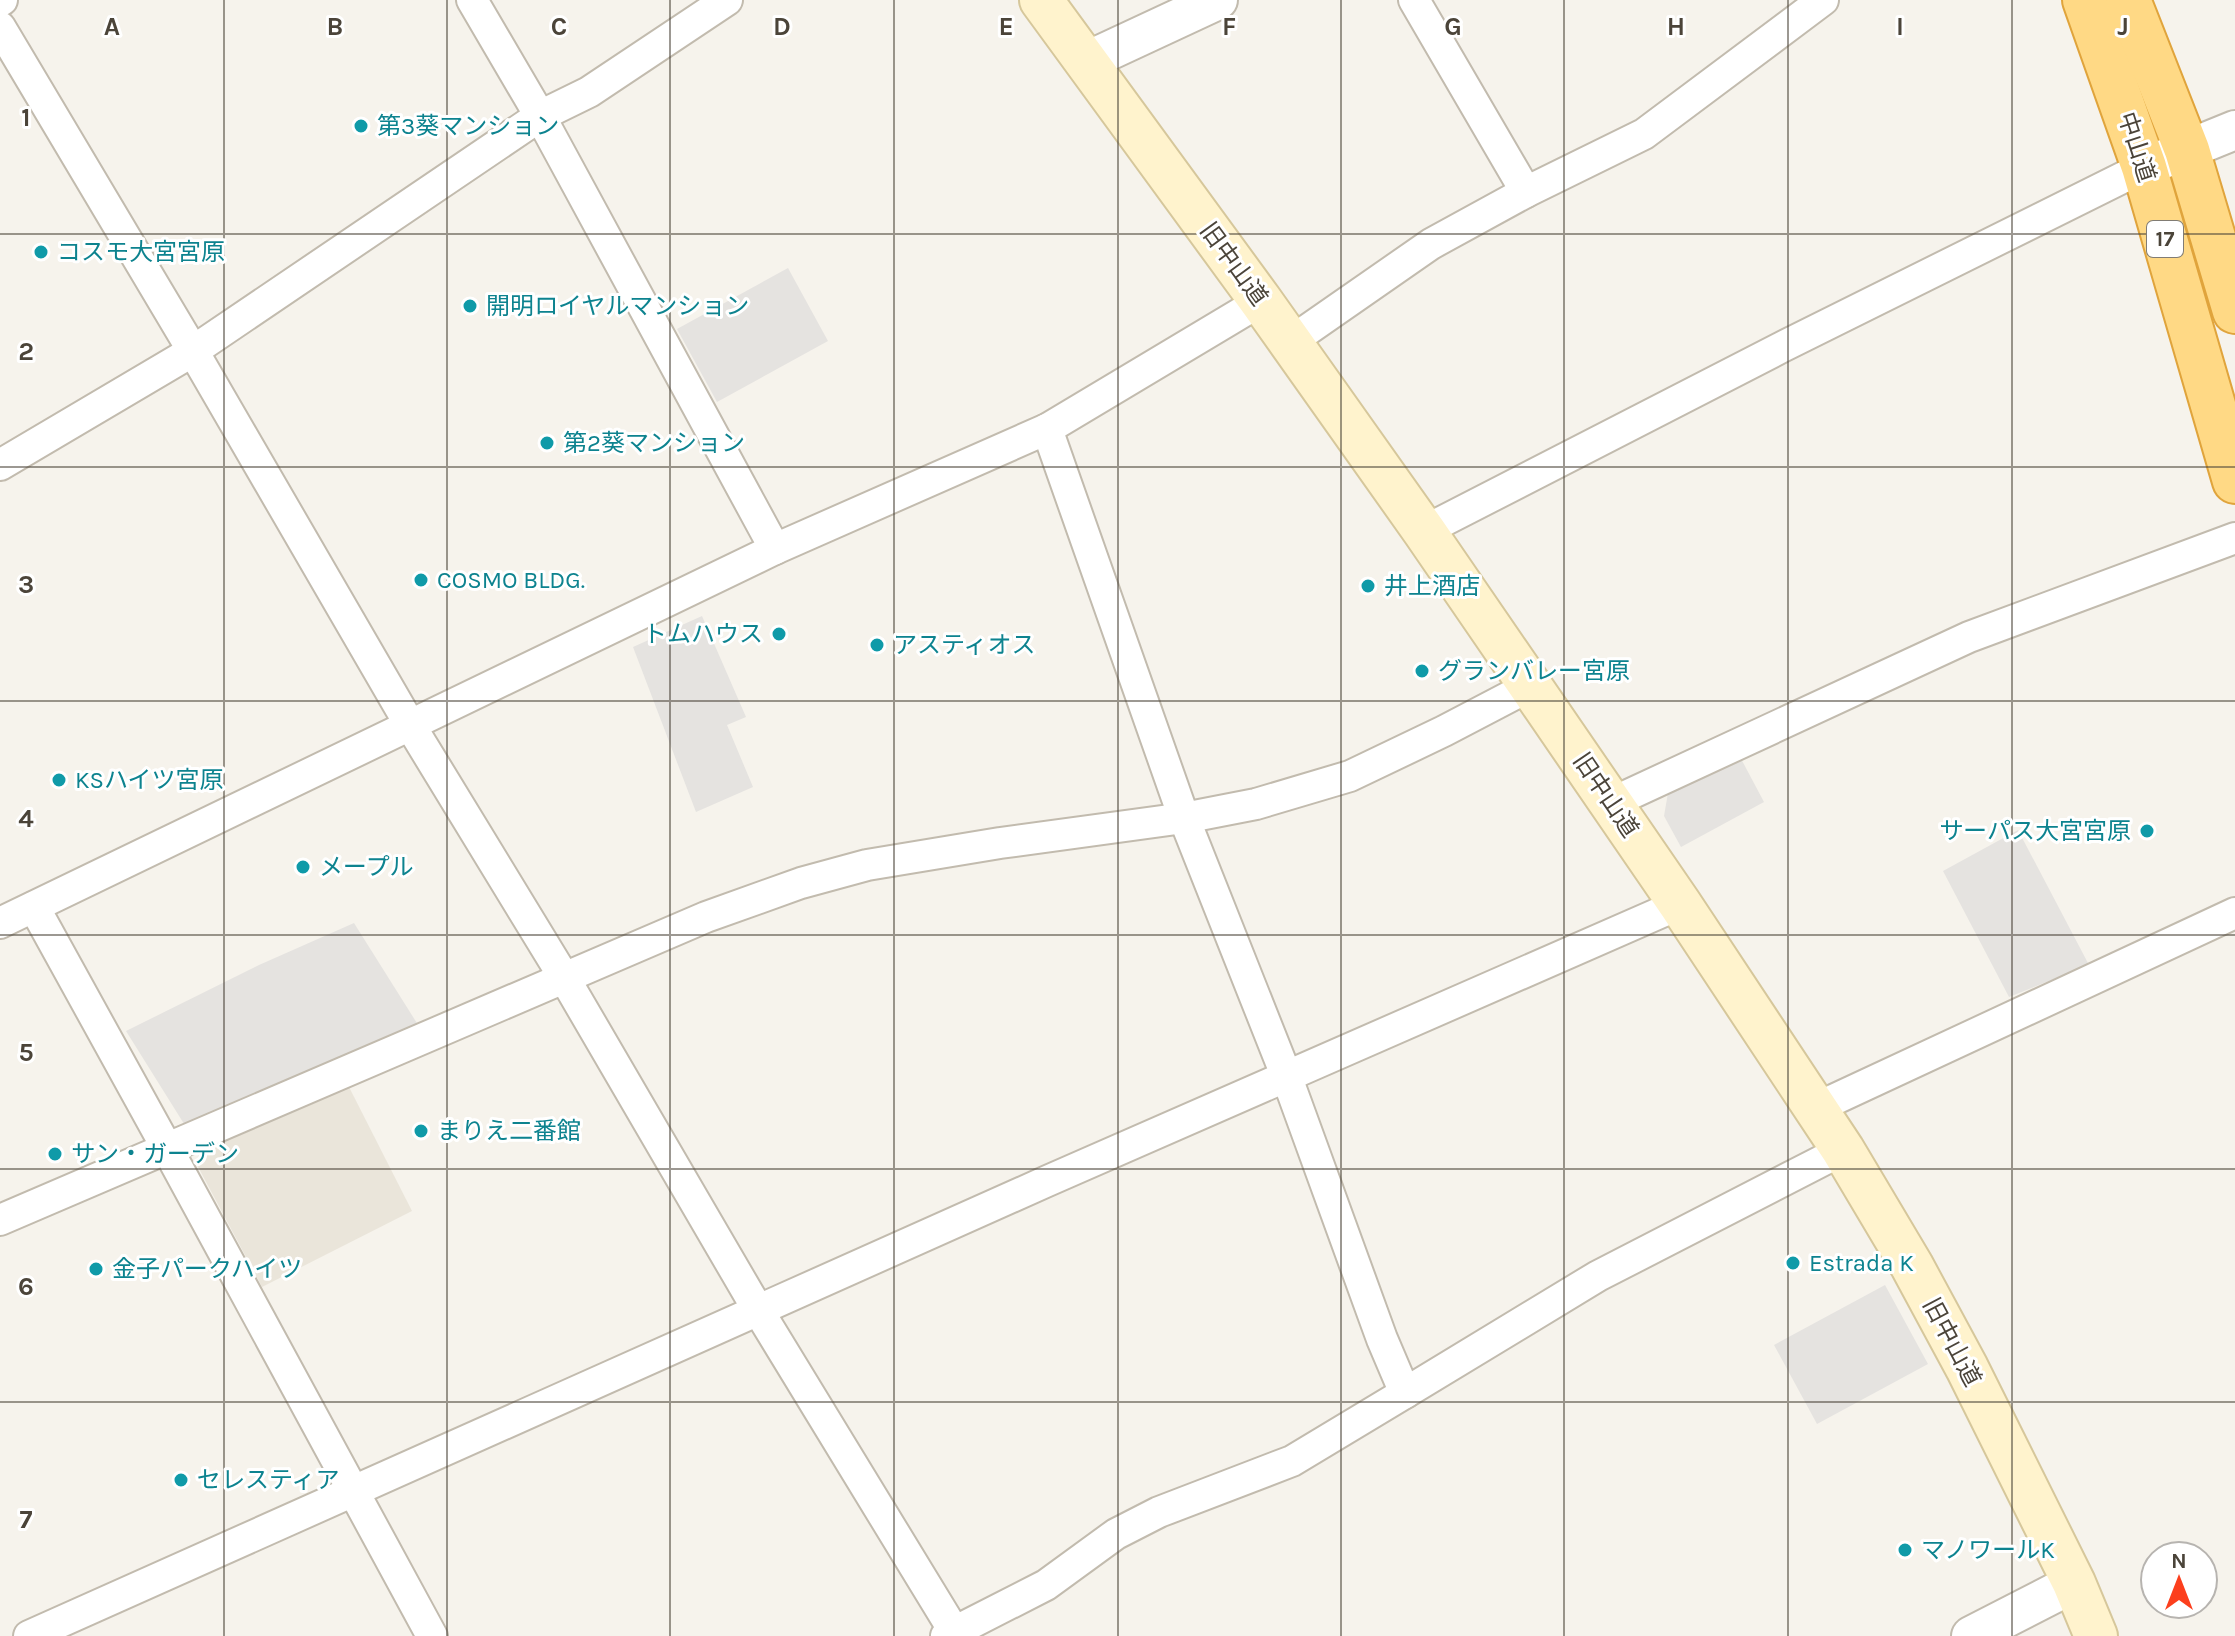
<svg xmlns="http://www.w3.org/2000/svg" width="2235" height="1636" viewBox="0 0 2235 1636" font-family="Karla,'Noto Sans JP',sans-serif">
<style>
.residential{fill:#eae5da}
.parking{fill:#e5e3e0}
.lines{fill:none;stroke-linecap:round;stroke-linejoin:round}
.minor-casing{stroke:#c2bbae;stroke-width:34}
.tertiary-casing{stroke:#c2bbae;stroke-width:42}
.secondary-casing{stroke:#d6c79b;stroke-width:46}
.trunk-casing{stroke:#e0a43c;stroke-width:48}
.minor{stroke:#fff;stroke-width:30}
.tertiary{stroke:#fff;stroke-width:38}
.secondary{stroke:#fff3cd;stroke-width:42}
.trunk{stroke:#ffd985;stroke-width:44}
.grid{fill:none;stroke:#4b4439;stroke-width:2;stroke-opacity:0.55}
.culture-dot{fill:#0f9aa8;stroke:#fff;stroke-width:3}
.labels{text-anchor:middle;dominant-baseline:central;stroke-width:6;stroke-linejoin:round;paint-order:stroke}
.shield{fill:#fff;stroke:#817c74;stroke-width:2}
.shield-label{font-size:22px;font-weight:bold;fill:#4b4439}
.culture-label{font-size:24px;fill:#0d838f;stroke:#fff;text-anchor:start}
.street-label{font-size:24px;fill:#4b4439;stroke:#fff}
.grid-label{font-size:26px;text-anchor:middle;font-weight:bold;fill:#4b4439;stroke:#fff;stroke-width:6;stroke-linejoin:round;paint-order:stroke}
</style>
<rect width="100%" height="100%" fill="#f6f3ec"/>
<polygon class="residential" points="348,1085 412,1211 262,1287 196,1163 201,1146"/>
<g class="parking">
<polygon points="788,268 828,341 717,402 677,329"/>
<polygon points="702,616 746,717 727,725 753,787 696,812 633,647"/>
<polygon points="1739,755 1764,802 1681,847 1664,816 1668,793"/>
<polygon points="2018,830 2089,965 2009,997 1943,871"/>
<polygon points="354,923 420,1028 186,1127 126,1031 259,965"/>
<polygon points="1885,1285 1928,1364 1817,1424 1774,1345"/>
</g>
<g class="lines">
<defs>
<g id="minor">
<polyline points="472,0 540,116 775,549"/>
<polyline points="1414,0 1526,192"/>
<polyline points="0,1 2,0"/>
<polyline points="0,27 193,351 410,725 565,979 758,1310 957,1636"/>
<polyline points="1290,342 1431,244 1526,192 1644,134 1823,0"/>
<polyline points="0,465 193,351 540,116 589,92 727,0"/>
<polyline points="1424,531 1782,347 2144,167"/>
<polyline points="1611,803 1969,637 2235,538"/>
<polyline points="34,907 168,1150 432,1636"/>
<polyline points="0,923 775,549 1047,429 1261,301"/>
<polyline points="1816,1108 2235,913"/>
<polyline points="0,1220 706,917 801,883 867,865 1000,843 1184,818 1256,804 1350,776 1444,731 1530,686"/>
<polyline points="1405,1393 1598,1276 1843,1150"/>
<path d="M29,1636C577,1388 1128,1144 1680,904"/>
<polyline points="946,1636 1046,1585 1116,1534 1159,1512 1292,1461 1405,1393 1382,1339 1286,1075 1184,818 1047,429"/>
</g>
<g id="tertiary">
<polyline points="1087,61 1218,0"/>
<polyline points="2144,167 2235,130"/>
<polyline points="1971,1636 2074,1583"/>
</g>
<polyline id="secondary" points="1041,0 1261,301 1424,531 1680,904 1843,1150 1912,1266 1967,1368 2074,1583 2096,1636"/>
<g id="trunk">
<polyline points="2085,0 2144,167 2235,481"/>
<polyline points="2128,0 2187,150 2235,311"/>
</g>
</defs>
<use href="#minor" class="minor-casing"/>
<use href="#tertiary" class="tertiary-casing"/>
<use href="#secondary" class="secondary-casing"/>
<use href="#trunk" class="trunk-casing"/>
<use href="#minor" class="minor"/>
<use href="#tertiary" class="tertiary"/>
<use href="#secondary" class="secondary"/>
<use href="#trunk" class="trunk"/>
</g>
<path class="grid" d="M224,0V1636M447,0V1636M670,0V1636M894,0V1636M1118,0V1636M1341,0V1636M1564,0V1636M1788,0V1636M2012,0V1636M0,234H2235M0,467H2235M0,701H2235M0,935H2235M0,1169H2235M0,1402H2235"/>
<g class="culture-dot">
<circle cx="361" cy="126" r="8"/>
<circle cx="41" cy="252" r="8"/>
<circle cx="470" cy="306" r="8"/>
<circle cx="547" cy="443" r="8"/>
<circle cx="421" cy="580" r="8"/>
<circle cx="1368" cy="586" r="8"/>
<circle cx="779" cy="634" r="8"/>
<circle cx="877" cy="645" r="8"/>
<circle cx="1422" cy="671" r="8"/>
<circle cx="59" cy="780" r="8"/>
<circle cx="2147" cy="831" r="8"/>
<circle cx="303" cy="867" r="8"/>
<circle cx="421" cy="1131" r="8"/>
<circle cx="55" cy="1154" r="8"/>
<circle cx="1793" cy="1263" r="8"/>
<circle cx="96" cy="1269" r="8"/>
<circle cx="181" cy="1480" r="8"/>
<circle cx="1905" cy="1550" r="8"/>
</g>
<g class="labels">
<rect class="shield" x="2147" y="221" width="36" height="36" rx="6"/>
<g class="shield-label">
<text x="2165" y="239">17</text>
</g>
<g class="culture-label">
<text x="377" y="126">第3葵マンション</text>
<text x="57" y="252">コスモ大宮宮原</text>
<text x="486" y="306">開明ロイヤルマンション</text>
<text x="563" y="443">第2葵マンション</text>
<text x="437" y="580">COSMO BLDG.</text>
<text x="1384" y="586">井上酒店</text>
<text x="763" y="634" text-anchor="end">トムハウス</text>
<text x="893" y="645">アスティオス</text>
<text x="1438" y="671">グランバレー宮原</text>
<text x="75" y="780">KSハイツ宮原</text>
<text x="2131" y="831" text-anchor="end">サーパス大宮宮原</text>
<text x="319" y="867">メープル</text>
<text x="437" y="1131">まりえ二番館</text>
<text x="71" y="1154">サン・ガーデン</text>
<text x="1809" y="1263">Estrada K</text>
<text x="112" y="1269">金子パークハイツ</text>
<text x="197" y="1480">セレスティア</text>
<text x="1921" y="1550">マノワールK</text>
</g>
<g class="street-label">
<text transform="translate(2137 147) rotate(72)">中山道</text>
<text transform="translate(1234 264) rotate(54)">旧中山道</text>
<text transform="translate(1606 795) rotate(56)">旧中山道</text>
<text transform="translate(1952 1342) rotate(62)">旧中山道</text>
</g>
</g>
<g class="grid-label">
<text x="112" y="35">A</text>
<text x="335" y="35">B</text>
<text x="559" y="35">C</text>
<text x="782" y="35">D</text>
<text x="1006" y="35">E</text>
<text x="1229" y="35">F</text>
<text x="1453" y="35">G</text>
<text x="1676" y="35">H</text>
<text x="1900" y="35">I</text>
<text x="2123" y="35">J</text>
<text x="26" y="126">1</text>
<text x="26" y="360">2</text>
<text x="26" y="593">3</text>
<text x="26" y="827">4</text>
<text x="26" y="1061">5</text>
<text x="26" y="1295">6</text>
<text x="26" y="1528">7</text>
</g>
<g transform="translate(2179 1580)"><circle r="38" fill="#ffffff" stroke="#b7b4b0" stroke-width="2"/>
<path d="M0-6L14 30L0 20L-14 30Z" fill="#fc3f1d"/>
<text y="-12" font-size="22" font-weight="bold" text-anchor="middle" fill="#4b4439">N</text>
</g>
</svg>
